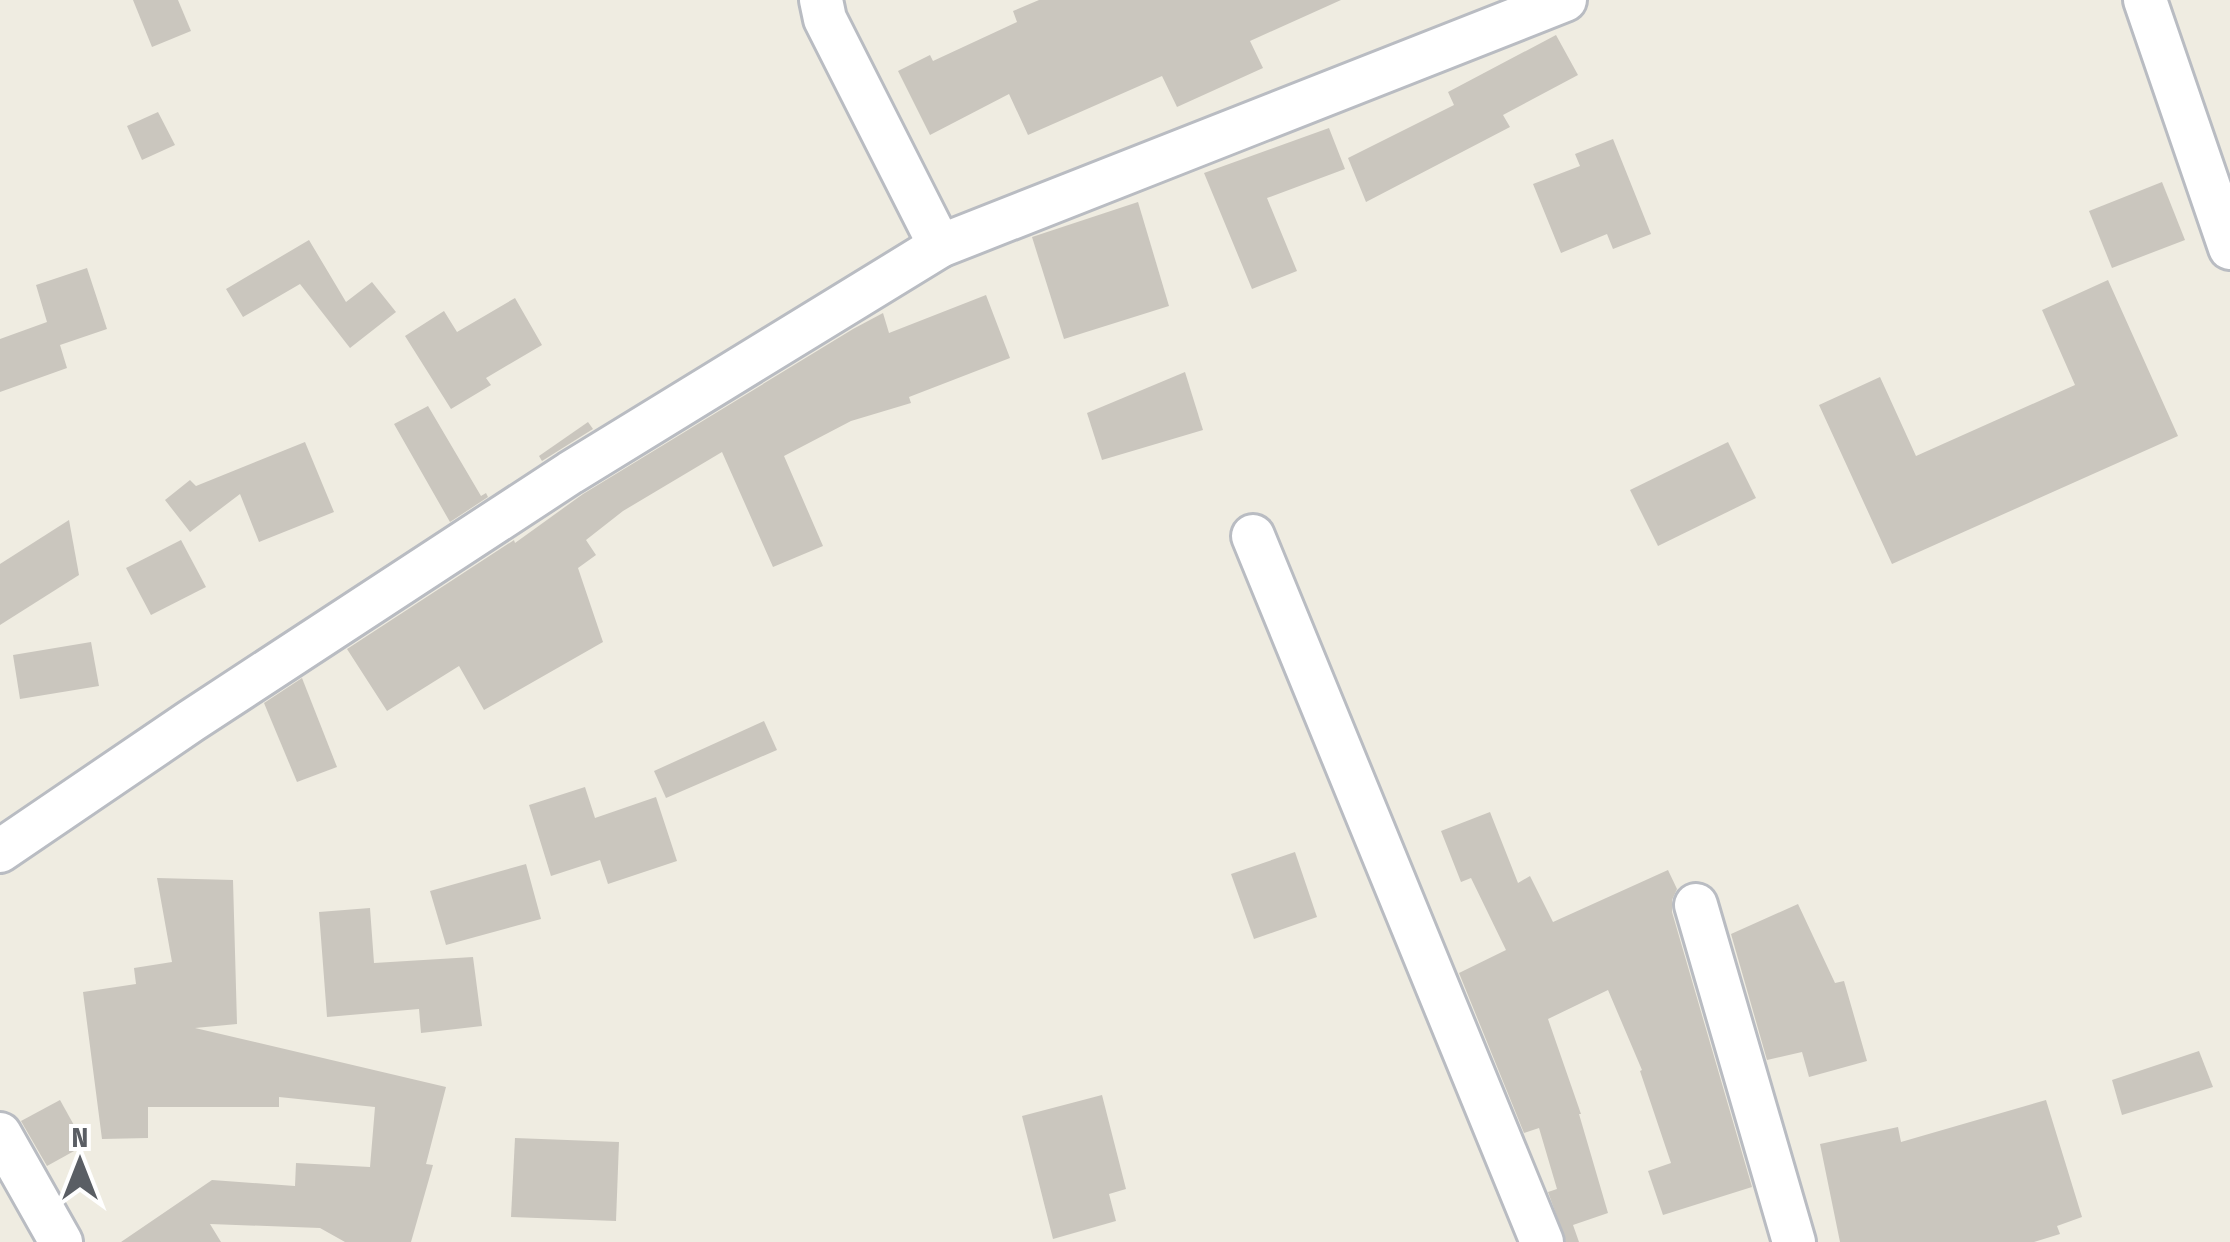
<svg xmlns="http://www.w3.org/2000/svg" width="2230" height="1242" viewBox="0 0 2230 1242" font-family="'Fira Sans Condensed',sans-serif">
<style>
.building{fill:#cac6be}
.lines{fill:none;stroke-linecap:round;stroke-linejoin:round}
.street-casing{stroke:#b9bcc2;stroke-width:48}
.street{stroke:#fff;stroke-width:42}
</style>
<rect width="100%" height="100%" fill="#efece1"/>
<g class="building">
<polygon points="133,0 178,0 191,31 152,47"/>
<polygon points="1039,0 1341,0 1250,41 1263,68 1177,107 1162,76 1028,135 1009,94 930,135 898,71 930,55 933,61 1017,22 1013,11"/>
<polygon points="1556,35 1578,75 1503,115 1510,127 1366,202 1348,158 1454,105 1448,92"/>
<polygon points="158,112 175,145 142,160 127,126"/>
<polygon points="1329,128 1345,169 1267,198 1297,271 1252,289 1204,173"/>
<polygon points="1613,139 1651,234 1613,249 1607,234 1561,253 1533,184 1580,166 1575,154"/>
<polygon points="2162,182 2185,240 2112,268 2089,211"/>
<polygon points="1138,202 1169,306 1064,339 1032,237"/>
<polygon points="309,240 346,302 372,282 396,312 350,348 300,284 243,317 226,289"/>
<polygon points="87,268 107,329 60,345 67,368 0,392 0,339 47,322 36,285"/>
<polygon points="2108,280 2178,436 1892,564 1819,405 1880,377 1916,456 2075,385 2042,310"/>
<polygon points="986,295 1010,358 909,397 911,403 851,421 784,456 823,546 773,567 722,452 623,511 586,540 596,555 578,568 603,642 484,710 459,666 387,711 347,649 514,540 515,543 583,494 853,329 883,313 889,333"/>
<polygon points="515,298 542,345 486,378 491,385 451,409 405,336 444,311 457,332"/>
<polygon points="1185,372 1203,430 1102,460 1087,413"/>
<polygon points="428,406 481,496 486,493 488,497 450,522 394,424"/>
<polygon points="588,422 593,429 542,461 539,456"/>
<polygon points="305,442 334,512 259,542 240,494 190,532 165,500 190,480 196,486"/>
<polygon points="1728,442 1756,498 1658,546 1630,490"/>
<polygon points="69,520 79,575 0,625 0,564"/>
<polygon points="181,540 206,587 151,615 126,568"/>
<polygon points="91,642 99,686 20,699 13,655"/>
<polygon points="302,678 337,767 297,782 264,703"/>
<polygon points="764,721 777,750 666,798 654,771"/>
<polygon points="585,787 595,818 656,797 677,861 608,884 600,860 551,876 529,805"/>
<polygon points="1490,812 1518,883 1530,876 1553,922 1668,870 1677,889 1672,900 1672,912 1752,1187 1663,1215 1648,1171 1671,1163 1640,1071 1642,1070 1608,990 1548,1019 1581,1114 1579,1114 1608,1213 1573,1225 1579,1242 1566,1242 1548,1192 1557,1189 1539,1128 1524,1133 1459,973 1506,950 1471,878 1461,882 1441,831"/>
<polygon points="1295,852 1317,917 1254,939 1231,874"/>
<polygon points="526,864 541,919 446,945 430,891"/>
<polygon points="157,878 233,880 237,1024 195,1028 446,1087 426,1164 433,1165 411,1242 345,1242 320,1228 210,1224 221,1242 121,1242 212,1180 295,1186 296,1163 370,1167 375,1107 279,1097 279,1107 148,1107 148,1138 102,1139 83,992 136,984 134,968 172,962"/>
<polygon points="1798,904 1835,983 1844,981 1867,1061 1809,1077 1802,1052 1767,1060 1731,934"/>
<polygon points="370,908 374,963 473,957 482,1026 421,1033 419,1009 327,1017 319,912"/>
<polygon points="2199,1051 2213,1087 2122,1115 2112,1080"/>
<polygon points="1102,1095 1126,1189 1109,1194 1116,1221 1053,1239 1022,1116"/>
<polygon points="60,1100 85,1145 47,1166 21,1121"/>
<polygon points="2046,1100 2082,1217 2057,1226 2060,1234 2034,1242 1840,1242 1820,1144 1898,1127 1901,1142"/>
<polygon points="515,1138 619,1142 616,1221 511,1217"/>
</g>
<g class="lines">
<defs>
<g id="street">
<polyline points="821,0 825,19 940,246"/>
<polyline points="2145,0 2230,248"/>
<polyline points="1253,536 1542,1242"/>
<polyline points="0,851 191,721 570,473 940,246 1565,0"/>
<polyline points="1696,905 1794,1242"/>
<polyline points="0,1134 61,1242"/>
</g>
</defs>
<use href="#street" class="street-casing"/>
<use href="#street" class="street"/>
</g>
<g transform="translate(80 1162)" stroke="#ffffff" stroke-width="8" paint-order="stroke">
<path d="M0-8L18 38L0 25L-18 38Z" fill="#5a5e64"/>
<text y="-15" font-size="28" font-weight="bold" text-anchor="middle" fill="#5a5e64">N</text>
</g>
</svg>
